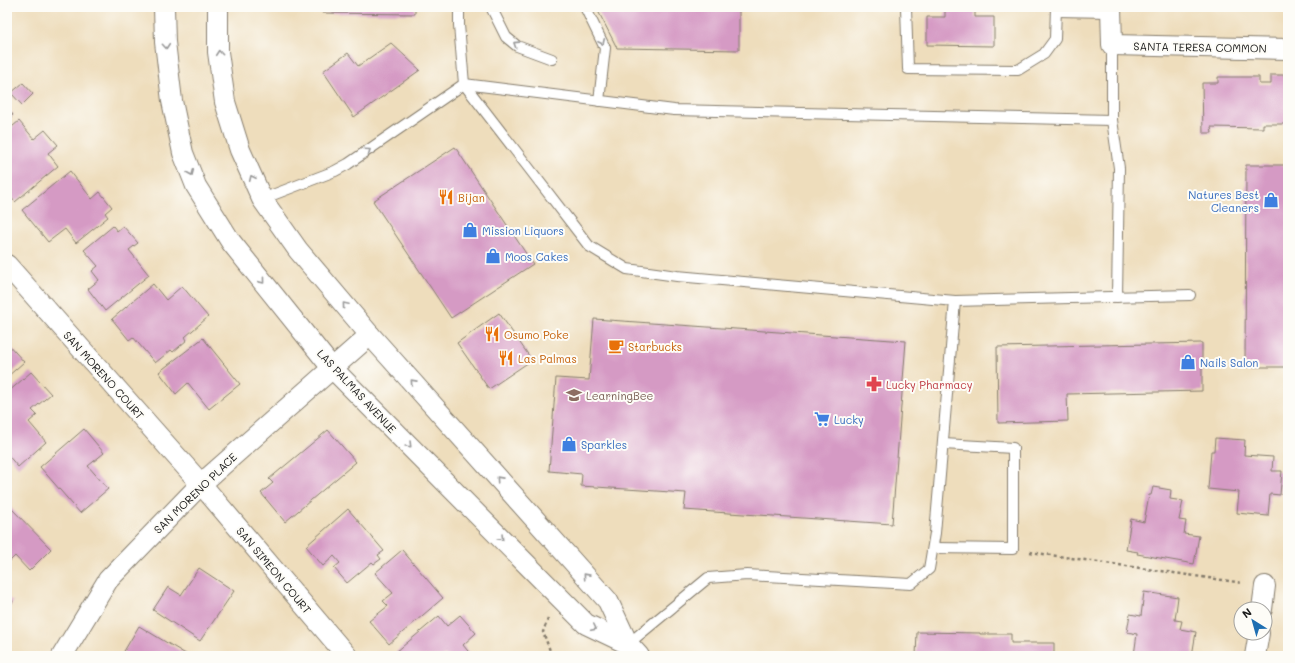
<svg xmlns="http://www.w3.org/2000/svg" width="1295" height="663" viewBox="0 0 1295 663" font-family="Mali,sans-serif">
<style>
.building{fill:#d59ac4}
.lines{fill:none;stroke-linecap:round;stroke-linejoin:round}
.lane-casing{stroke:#857c6c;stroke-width:12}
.street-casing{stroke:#857c6c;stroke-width:22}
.path{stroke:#857c6c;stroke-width:2.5;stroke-dasharray:3 3;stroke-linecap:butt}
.lane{stroke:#fff;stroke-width:10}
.street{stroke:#fff;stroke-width:20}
.oneway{stroke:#999}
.labels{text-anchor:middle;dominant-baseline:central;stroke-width:4;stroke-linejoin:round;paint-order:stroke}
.street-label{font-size:11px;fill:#1c1c1c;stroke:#fdfcf7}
.shop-label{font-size:11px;fill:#366cbe;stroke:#fdfcf7;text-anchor:start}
.food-label{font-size:11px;fill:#c56008;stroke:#fdfcf7;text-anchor:start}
.health-label{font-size:11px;fill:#be3a42;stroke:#fdfcf7;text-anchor:start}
.education-label{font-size:11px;fill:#785e54;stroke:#fdfcf7;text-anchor:start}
</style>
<rect width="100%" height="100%" fill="#fdfcf7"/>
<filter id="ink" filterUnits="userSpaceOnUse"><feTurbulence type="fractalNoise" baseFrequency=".025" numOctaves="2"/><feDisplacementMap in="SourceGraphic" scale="8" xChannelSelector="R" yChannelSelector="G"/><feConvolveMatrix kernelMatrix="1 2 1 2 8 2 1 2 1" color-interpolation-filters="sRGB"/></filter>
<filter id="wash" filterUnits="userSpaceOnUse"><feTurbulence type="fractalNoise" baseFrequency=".012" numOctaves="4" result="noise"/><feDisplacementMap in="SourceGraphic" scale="16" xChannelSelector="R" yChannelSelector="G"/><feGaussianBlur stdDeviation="0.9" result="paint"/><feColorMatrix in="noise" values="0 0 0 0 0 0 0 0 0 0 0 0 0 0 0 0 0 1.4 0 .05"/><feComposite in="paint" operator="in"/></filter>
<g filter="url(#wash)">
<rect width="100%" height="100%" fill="#eeddbc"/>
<g id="blocks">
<g class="building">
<polygon points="322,7 415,7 415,14 322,13"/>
<polygon points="596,7 739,7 739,50 617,48"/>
<polygon points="945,7 975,7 975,17 994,17 994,46 927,45 927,17 945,17"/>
<polygon points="391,43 420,70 354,117 323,71 348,53 358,66"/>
<polygon points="1271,75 1288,75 1288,124 1263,124 1263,128 1211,127 1212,133 1203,133 1202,83 1218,83 1218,77 1259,77 1259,84 1271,84"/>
<polygon points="23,83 33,94 22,105 11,93"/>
<polygon points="7,107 13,115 7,120"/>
<polygon points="19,121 34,139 45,130 58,145 48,153 58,166 15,202 7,193 7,173 9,172 7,170 7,131"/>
<polygon points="455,147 533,264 451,318 373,201"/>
<polygon points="1246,165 1288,165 1288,367 1245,367"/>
<polygon points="70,171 92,199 100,192 112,207 105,213 108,217 76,243 65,229 48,242 22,210"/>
<polygon points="113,226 117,231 123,226 138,243 129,250 149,275 105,311 88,289 99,280 92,271 98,266 84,250"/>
<polygon points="153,284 166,300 182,286 208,317 185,337 187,340 173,352 171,350 155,363 133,337 129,340 112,319"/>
<polygon points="499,313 532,360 489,389 457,343"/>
<polygon points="594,319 906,341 892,524 684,510 686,493 581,486 582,474 549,471 556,378 589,380"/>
<polygon points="203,338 240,384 209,409 188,383 176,394 159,372"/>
<polygon points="7,343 24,362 7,377"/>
<polygon points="1202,343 1202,391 1067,394 1068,421 998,423 997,347"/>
<polygon points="31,372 51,394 32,410 37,415 29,422 46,442 18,467 7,454 7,393"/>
<polygon points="84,429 104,453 88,466 108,489 80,513 40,467"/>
<polygon points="328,430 356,462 285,522 261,493 273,483 269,479"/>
<polygon points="1215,438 1245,440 1244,455 1273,457 1272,471 1282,471 1280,495 1270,494 1268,516 1237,513 1239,492 1208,489 1211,451 1214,451"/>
<polygon points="1153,487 1171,490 1170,499 1183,501 1179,520 1186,521 1184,534 1199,536 1194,564 1137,554 1138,552 1126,550 1131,519 1144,522 1149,495 1151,495"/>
<polygon points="10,507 51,549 29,571 15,556 7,564 7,510"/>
<polygon points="348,509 384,551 378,555 381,559 374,564 372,562 347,583 334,568 340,563 334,556 323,566 306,546"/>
<polygon points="402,550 443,598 389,644 369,621 388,606 383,601 393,593 375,573"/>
<polygon points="199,568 234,591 200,641 153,610 168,587 181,595"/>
<polygon points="1144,592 1178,597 1175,620 1182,621 1180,629 1196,632 1192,656 1142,656 1134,655 1137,634 1127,632 1130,614 1141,616"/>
<polygon points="7,598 13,601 7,611"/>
<polygon points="460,615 476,633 463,645 472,656 399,656 396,652 439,616 447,626"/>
<polygon points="139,626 189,656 128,656 123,653"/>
<polygon points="917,632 980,633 980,634 1011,634 1011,643 1054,643 1054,655 916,656"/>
</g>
</g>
</g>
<g filter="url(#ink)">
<use href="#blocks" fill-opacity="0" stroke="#857c6c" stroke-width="1"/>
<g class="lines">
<defs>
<g id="lane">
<polyline points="459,7 459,25 464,84 589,246 627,269 677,276 955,301 1190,295"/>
<polyline points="491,7 506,37 517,46 552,59"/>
<polyline points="585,7 605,48 599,101"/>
<polyline points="906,7 908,69 1018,70 1044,54 1055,39 1056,7"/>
<polyline points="1056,11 1111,12"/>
<polyline points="1112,45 1112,120"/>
<polyline points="262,199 335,171 348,164 464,84 674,110 1112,120 1119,168 1117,297"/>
<polyline points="933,548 1013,549 1013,448 943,444"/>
<polyline points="628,644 708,578 747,575 911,584 929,569 935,533 955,301"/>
</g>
<g id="street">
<polyline points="164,7 165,42 172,101 183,153 196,186 231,242 332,368 586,624 628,644"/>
<polyline points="218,7 218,52 225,102 240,150 262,199 298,250 370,335 608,601 628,644 639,656"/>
<polyline points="1111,7 1112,45 1288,49"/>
<polyline points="7,265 201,484 347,656"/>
<polyline points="1262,609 1265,586"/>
<polyline points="62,656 108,580 201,484 370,335"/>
<polyline points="1255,656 1259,633"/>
</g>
</defs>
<use href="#lane" class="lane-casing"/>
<use href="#street" class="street-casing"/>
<g class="path">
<polyline points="1030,552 1243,583"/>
<polyline points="548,619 543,632 552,656"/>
</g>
<use href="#lane" class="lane"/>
<use href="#street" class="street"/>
</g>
<defs><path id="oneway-chevron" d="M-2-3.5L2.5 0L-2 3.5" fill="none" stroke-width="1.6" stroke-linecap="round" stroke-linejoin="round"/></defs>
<g class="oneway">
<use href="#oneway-chevron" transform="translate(602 42) rotate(65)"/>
<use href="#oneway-chevron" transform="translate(516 44) rotate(-147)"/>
<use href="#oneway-chevron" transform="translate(166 46) rotate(85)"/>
<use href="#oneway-chevron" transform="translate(219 53) rotate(-95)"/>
<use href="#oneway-chevron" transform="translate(368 151) rotate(-35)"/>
<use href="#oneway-chevron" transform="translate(191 173) rotate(67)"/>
<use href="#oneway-chevron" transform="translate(252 178) rotate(-115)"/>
<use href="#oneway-chevron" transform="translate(262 281) rotate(51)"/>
<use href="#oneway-chevron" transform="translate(345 305) rotate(-130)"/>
<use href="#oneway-chevron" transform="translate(413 382) rotate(-132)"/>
<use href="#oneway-chevron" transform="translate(409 445) rotate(45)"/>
<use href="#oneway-chevron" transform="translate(499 479) rotate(-132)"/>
<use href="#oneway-chevron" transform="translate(501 538) rotate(45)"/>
<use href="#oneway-chevron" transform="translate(586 576) rotate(-132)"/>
<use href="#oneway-chevron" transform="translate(594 628) rotate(26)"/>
</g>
</g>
<defs>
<symbol id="restaurant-bare" viewBox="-9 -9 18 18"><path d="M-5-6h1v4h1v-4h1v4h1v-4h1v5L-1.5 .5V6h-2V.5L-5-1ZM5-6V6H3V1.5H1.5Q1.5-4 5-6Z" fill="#e8710a" stroke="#fdfcf7" stroke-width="2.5" paint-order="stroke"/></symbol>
<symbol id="shop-bare" viewBox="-9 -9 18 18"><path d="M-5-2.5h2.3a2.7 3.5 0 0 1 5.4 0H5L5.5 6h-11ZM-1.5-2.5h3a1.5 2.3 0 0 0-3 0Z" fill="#3f7fe0" stroke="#fdfcf7" stroke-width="2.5" paint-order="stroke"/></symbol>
<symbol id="cafe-bare" viewBox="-9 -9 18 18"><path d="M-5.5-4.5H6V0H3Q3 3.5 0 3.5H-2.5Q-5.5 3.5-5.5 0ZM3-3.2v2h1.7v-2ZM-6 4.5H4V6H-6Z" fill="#e8710a" stroke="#fdfcf7" stroke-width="2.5" paint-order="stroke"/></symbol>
<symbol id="pharmacy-bare" viewBox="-9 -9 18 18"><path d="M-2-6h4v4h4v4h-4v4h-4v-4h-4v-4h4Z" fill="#e0444e" stroke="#fdfcf7" stroke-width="2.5" paint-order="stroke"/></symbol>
<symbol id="school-bare" viewBox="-9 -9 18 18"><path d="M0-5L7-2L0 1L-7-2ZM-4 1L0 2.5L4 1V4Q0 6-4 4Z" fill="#8d6e63" stroke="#fdfcf7" stroke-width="2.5" paint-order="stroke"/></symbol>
<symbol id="supermarket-bare" viewBox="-9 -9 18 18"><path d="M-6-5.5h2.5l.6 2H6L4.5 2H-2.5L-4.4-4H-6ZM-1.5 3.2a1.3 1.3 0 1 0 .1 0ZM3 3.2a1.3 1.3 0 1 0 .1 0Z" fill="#3f7fe0" stroke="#fdfcf7" stroke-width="2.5" paint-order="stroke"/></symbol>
</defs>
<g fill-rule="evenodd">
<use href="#restaurant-bare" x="435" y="186" width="22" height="22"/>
<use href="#shop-bare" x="1260" y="189" width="22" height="22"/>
<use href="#shop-bare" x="459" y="219" width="22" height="22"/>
<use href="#shop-bare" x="482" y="245" width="22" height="22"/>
<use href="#restaurant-bare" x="481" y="323" width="22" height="22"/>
<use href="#cafe-bare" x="605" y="335" width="22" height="22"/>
<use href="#restaurant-bare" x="495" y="347" width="22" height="22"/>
<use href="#shop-bare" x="1177" y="351" width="22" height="22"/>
<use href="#pharmacy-bare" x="863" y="373" width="22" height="22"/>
<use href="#school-bare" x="563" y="384" width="22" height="22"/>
<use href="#supermarket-bare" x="811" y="408" width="22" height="22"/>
<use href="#shop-bare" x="558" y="433" width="22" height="22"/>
</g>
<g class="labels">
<g class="street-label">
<text transform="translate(1200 47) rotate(1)">SANTA TERESA COMMON</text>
<text transform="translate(104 375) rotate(48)">SAN MORENO COURT</text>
<text transform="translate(357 391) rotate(47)">LAS PALMAS AVENUE</text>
<text transform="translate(195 493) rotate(-44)">SAN MORENO PLACE</text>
<text transform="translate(274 570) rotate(50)">SAN SIMEON COURT</text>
</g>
<g class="shop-label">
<text x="1259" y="194" text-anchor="end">Natures Best<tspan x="1259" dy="13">Cleaners</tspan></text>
<text x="482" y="230">Mission Liquors</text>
<text x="505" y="256">Moos Cakes</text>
<text x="1200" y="362">Nails Salon</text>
<text x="834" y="419">Lucky</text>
<text x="581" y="444">Sparkles</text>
</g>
<g class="food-label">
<text x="458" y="197">Bijan</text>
<text x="504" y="334">Osumo Poke</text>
<text x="628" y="346">Starbucks</text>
<text x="518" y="358">Las Palmas</text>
</g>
<g class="health-label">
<text x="886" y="384">Lucky Pharmacy</text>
</g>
<g class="education-label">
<text x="586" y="395">LearningBee</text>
</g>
</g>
<rect width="1295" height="663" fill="none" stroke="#fdfcf7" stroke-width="24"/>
<g transform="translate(1253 621) rotate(323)"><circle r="19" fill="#fdfcf7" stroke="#a3a29f"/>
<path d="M0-3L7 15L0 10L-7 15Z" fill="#1f6fb2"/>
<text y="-6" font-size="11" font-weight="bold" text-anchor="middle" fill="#1c1c1c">N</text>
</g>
</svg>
